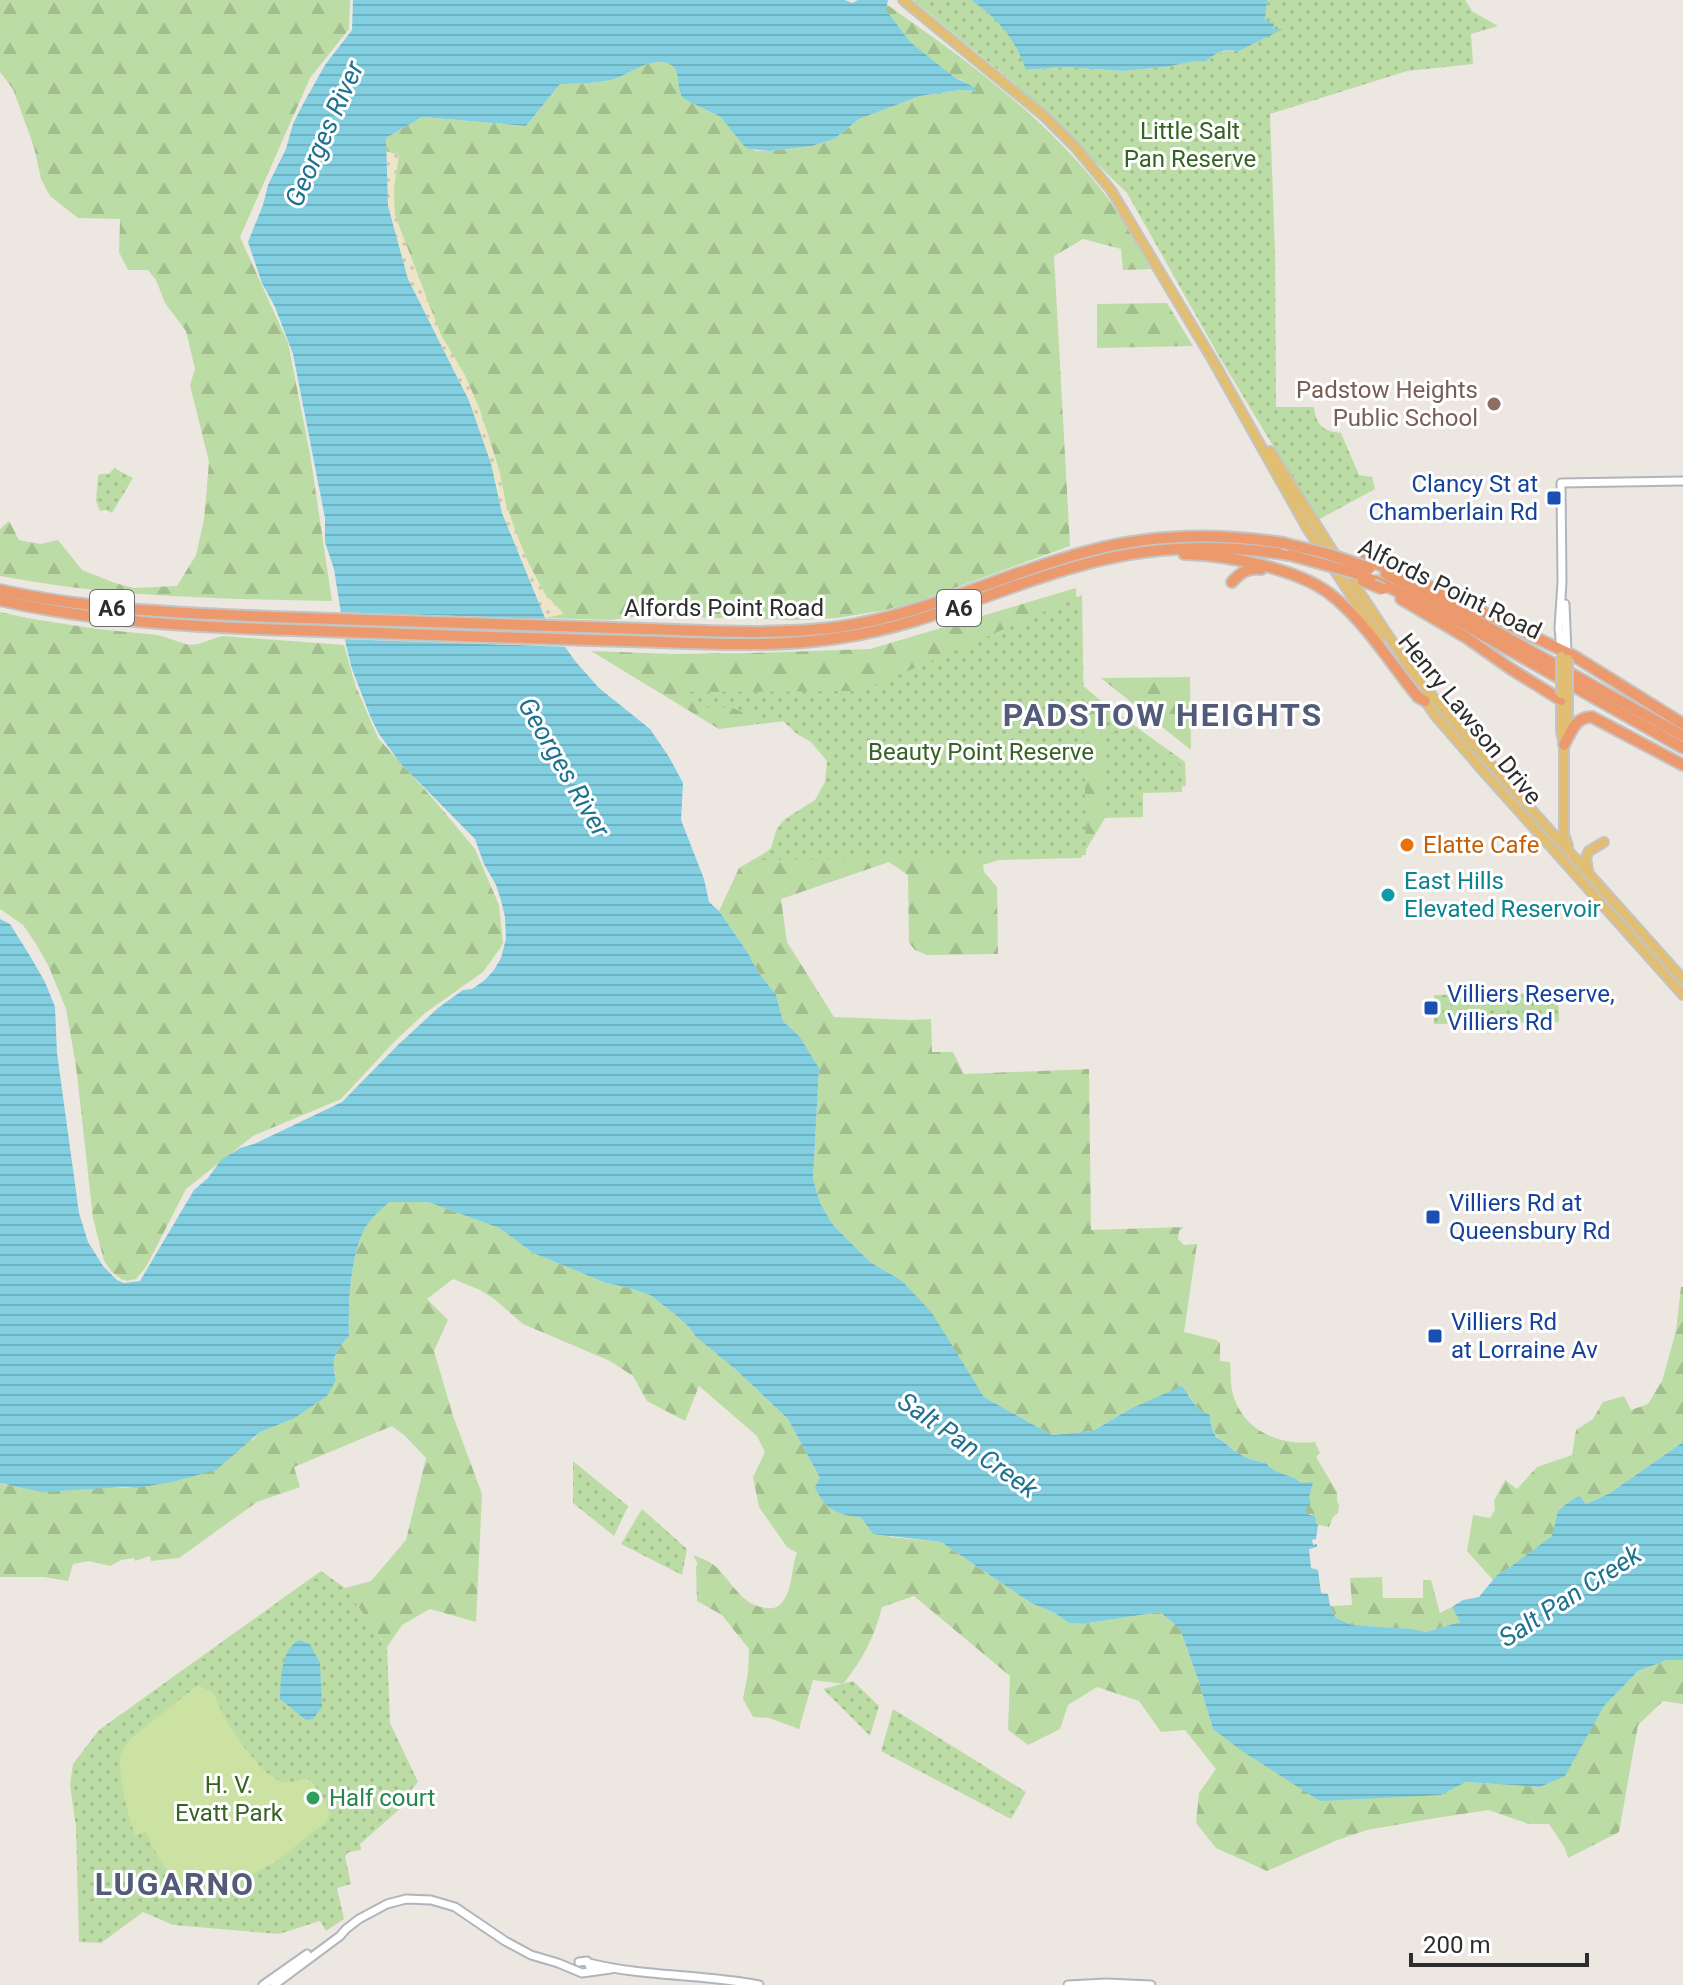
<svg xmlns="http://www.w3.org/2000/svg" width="1683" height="1985" viewBox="0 0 1683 1985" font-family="Roboto,sans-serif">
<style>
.forest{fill:url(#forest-firs)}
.sand{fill:url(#sand-dots)}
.park{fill:url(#park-dots)}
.pitch{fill:#cce2a2}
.water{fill:url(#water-rules)}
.pier{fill:#ede7e1}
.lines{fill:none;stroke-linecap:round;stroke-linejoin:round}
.minor-casing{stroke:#b2b4bb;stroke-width:11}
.major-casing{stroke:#c4c4c4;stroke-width:12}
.highway-casing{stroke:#c4c4c4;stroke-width:14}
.minor{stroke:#fff;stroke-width:7}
.major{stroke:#e1be72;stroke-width:8}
.highway{stroke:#ec9a6d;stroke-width:10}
.major-bridge-casing{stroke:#c4c4c4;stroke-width:12;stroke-linecap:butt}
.highway-bridge-casing{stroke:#c4c4c4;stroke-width:14;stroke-linecap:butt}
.major-bridge{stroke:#e1be72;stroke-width:8}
.highway-bridge{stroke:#ec9a6d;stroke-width:10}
.education-dot{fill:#8d6e63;stroke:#fff;stroke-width:3}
.transit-dot{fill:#1a4fb4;stroke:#fff;stroke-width:3}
.food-dot{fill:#e8710a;stroke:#fff;stroke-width:3}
.culture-dot{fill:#0f9aa8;stroke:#fff;stroke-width:3}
.leisure-dot{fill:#2e9e5b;stroke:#fff;stroke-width:3}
.labels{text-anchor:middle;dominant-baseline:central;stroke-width:6;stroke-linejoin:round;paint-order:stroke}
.shield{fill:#fff;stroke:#6c6c6c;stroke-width:2}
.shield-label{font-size:22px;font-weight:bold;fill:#2d2d2d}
.park-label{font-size:24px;fill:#366324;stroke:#fff}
.education-label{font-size:24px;fill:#785e54;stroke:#fff;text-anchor:end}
.transit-label{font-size:24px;fill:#164399;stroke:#fff;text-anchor:start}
.street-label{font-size:24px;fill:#2d2d2d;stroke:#fff}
.food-label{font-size:24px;fill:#c56008;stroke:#fff;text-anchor:start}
.culture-label{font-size:24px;fill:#0d838f;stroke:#fff;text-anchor:start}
.leisure-label{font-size:24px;fill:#27864d;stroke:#fff;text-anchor:start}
.water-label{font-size:26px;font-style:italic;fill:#1e7290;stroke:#fff}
.district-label{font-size:32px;font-weight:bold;letter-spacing:2px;fill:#525c79;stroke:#fff}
</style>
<defs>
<pattern id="forest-firs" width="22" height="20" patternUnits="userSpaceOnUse" patternTransform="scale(2)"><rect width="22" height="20" fill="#bcdca5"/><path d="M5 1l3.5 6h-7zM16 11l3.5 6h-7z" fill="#a2bd8e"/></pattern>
<pattern id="sand-dots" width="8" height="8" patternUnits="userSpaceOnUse" patternTransform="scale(2)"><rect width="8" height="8" fill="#ede5c9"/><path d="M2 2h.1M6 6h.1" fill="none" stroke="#ccc5ad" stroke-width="1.8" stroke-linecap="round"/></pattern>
<pattern id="park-dots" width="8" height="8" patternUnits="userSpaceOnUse" patternTransform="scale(2)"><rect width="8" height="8" fill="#bcdca5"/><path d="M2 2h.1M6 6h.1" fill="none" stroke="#a2bd8e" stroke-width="1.8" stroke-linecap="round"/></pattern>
<pattern id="water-rules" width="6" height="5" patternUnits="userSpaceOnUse" patternTransform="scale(2)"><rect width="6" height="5" fill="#82cfe1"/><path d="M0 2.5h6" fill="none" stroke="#71b2c1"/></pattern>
</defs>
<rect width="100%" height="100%" fill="#ede7e1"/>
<g class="forest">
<path d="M0,0H350L349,29L310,78L240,237L288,343L310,454L332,601C221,599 109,597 0,576V529L9,521L19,540L41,544L58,540L82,570L115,583L134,588L177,586L196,555L204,520L209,462L190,385L195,369L186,331L165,303L156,280L148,270H128L119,252L120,219L78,218L50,196L41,179L34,147L13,89L0,72Z"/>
<path d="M886,4C968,61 1050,120 1110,201C1125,222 1138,246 1151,269L1123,270L1121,249L1083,239L1054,256L1070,546L913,603L880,611L837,618L796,620L641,616L610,620L545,618L456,373L388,206L386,138L422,117L526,126L560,84C577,84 594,83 611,80C628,76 652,54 671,65C682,72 675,90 684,99L722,117L743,145L756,151H770L812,146L834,139L859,119L920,96L960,90L976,91L962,80L954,77L910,43L886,10Z"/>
<polygon points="1167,303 1193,346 1097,348 1097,304"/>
<path d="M1076,588L1079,682L1107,706L1185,762L1186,786L1122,790L1081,858L999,860L983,865L984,872L997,887L998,954L927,955L915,950L909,943L908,875L889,862L781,899L787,942L834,1017L910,1020L931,1019L932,1052H953L964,1074L1089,1069L1091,1230L1184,1227L1179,1231L1178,1239L1184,1245L1197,1244L1184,1332L1216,1340L1220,1343V1361L1230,1362C1231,1373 1230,1384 1233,1394C1243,1431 1280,1446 1315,1442L1320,1453L1316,1457L1337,1492V1502L1339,1505L1338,1513L1333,1517L1329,1527L1318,1525L1312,1514H1306L1305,1511L1310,1489L1298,1480L1271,1470L1266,1463C1254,1461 1243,1457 1233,1450C1227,1445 1224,1441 1217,1437L1211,1425V1418L1198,1409L1189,1395L1130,1409L1093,1431L1052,1435L984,1397L961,1362L949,1341L901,1280L870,1262L833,1225L820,1203L813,1179L819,1068L800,1037L783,1021L776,995L758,972L748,953L719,911L739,868L815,824L903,707L719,729L591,651L671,654L753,653L870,649Z"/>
<polygon points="0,612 27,618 97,629 158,635 189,645 198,644 222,636 344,645 356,687 378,738 435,801 475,849 499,905 503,944 483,972 425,1013 395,1041 341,1099 253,1136 186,1189 146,1267 136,1279 127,1281 121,1279 112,1272 104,1261 93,1218 76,1066 66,1009 49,967 36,944 23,925 0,909"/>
<polygon points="1190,677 1191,750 1101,678"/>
<path d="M389,1202H428L499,1228L533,1253L606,1283L626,1287L650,1295L677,1316L690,1328L696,1337L735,1369L788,1419L820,1478L861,1516L890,1537L941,1542L1031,1603L1055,1613L1069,1623L1082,1624L1160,1612L1180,1629L1198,1679L1213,1729L1441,1795L1466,1782L1540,1787L1565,1775L1604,1706L1638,1671L1667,1660H1683V1704L1663,1701L1638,1725L1619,1832L1568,1858L1565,1848L1549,1824H1529L1488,1810L1430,1819L1367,1830L1335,1841L1267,1871L1216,1848L1196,1823L1199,1793L1216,1769L1185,1730L1161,1732L1139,1701L1097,1687L1068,1705L1060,1729L1028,1745L1008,1730L1010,1676L914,1596L882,1607C875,1636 862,1661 843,1684L813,1680L799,1729L769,1718L753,1717L743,1699L748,1673L749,1649L722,1615L697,1601L696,1566L698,1564L693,1555C701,1558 708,1560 715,1566C732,1581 741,1606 767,1608C774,1609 779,1607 783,1601C793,1588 791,1568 797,1553L787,1547L759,1507L753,1477L765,1452L757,1436L699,1386L685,1421L647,1401L633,1376L610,1361L523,1324L493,1298L480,1290L453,1279L427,1299L448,1320L434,1351L453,1416L482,1494L476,1622L430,1609L402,1625L387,1647L345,1588L371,1581L406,1540L426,1458L404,1435L392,1426L294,1467L300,1487L257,1502L179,1558L151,1561L150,1556L135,1561L134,1558L121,1560L110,1566L89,1561L73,1564L68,1581L44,1577H0V1483L5,1485L136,1488L254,1439L260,1432L293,1419L336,1380C331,1359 334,1352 349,1336C348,1305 350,1251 367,1225C373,1216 382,1209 389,1202Z"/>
<polygon points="1681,1287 1683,1287 1683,1442 1610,1493 1586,1504 1580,1496 1566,1504 1558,1511 1553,1536 1509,1568 1497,1575 1493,1580 1467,1551 1473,1515 1490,1518 1495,1510 1494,1501 1505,1480 1517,1489 1537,1467 1572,1455 1576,1430 1593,1419 1603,1402 1624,1396 1631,1410 1648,1404 1662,1381 1676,1331"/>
<polygon points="1382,1577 1383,1598 1423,1598 1423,1580 1431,1580 1440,1613 1452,1607 1460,1622 1426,1632 1413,1629 1352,1625 1336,1618 1330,1606 1352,1605 1350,1578"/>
</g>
<polygon class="sand" points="386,151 399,155 394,188 395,215 441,335 465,375 480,410 499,469 506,504 517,535 529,564 545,594 564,614 545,618 502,513 491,464 469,401 408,279 388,206"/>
<g class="park">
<path d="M913,0C925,0 962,0 971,0C997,9 1017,47 1027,70L1063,67L1123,71L1165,67L1196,61L1205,62C1215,53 1225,49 1239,51L1281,29H1272L1265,21L1267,0H1465L1473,12L1498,26L1471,34L1473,64L1407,71L1270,114L1275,253L1276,407H1314C1316,425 1323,431 1341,433L1359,475L1372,477L1375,489L1318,520L1220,358L1127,193L1014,83Z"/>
<polygon points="114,468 133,478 112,513 106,510 100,511 96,501 98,476 100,474 109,474"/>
<polygon points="1082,595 1086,855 756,860 771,848 777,828 785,819 815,800 825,782 827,761 811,742 797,734 783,721 757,718 730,707 711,708 691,703 687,700 684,692 862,691"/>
<polygon points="1104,703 1182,766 1182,792 1143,793 1143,817 1103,818 1101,705"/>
<polygon points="1558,993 1559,1022 1434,1024 1434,995"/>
<polygon points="573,1461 628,1506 614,1536 573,1503"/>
<polygon points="642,1509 687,1549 682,1575 621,1544"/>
<polygon points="321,1571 345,1588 387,1647 390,1723 418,1782 402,1800 403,1806 360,1844 361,1850 349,1852 345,1856 351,1884 337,1888 344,1919 326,1931 320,1921 279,1934 173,1925 143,1912 101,1943 79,1942 76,1827 70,1785 73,1764 99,1730"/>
<polygon points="853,1681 879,1706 870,1736 823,1689"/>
<polygon points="893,1709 1026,1792 1011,1819 881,1751"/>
</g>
<path class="pitch" d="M198,1685L213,1693L226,1720L244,1747L264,1771L281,1782H292L307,1778C318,1787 326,1801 330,1815L325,1823L274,1863L253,1874L205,1889H188L172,1877L157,1855L146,1832L135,1835C128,1814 120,1785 120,1763C120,1753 125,1746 130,1739Z"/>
<g class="water">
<path d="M353,0H845L852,3L858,0H888L886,10L910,42L954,77L972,86L977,91L960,90L920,96L859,119L834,139L812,146L770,151L749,149L743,145L721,117L684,99C675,90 682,72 671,65C652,54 628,76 611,80C594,83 577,84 560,84L526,126L422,117L386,138L388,206L408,279L469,401L491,464L502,513L545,618L575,661L599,688L650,729L669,757L683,783L681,820L704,879L709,902L719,911L748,953L758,972L776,995L783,1021L800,1037L819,1068L813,1179L820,1203L833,1225L870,1262L901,1280L932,1313L984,1397L1052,1435L1093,1431L1130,1409L1182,1386L1198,1409L1210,1415L1211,1425L1216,1437C1224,1441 1227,1445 1233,1450C1243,1457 1254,1461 1266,1463C1276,1476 1290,1473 1302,1483L1313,1482L1309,1497L1311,1504L1306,1507L1307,1514L1315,1516L1316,1522L1318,1525L1316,1539L1312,1540L1313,1545L1317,1544V1547L1309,1549L1311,1568L1318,1570L1321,1593L1328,1594L1330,1606L1336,1618L1352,1625L1413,1629L1426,1632L1460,1622L1452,1607L1463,1600L1479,1597L1497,1575L1509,1568L1552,1536L1558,1511L1566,1504L1577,1497L1580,1496L1586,1504L1610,1493L1683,1442V1660H1667L1638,1671L1604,1706L1565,1776L1540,1787L1466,1782L1441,1795L1320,1801L1242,1751L1213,1729L1198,1679L1180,1629L1160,1612L1082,1624L1069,1623L1055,1613L1031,1603L941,1542L873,1534L861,1517C839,1516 824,1509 815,1487L820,1478L788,1419L735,1369L696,1337L690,1328L677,1316L650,1295L626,1287L606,1283L533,1253L499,1228L428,1202H389C382,1209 373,1216 367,1225C350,1251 348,1305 349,1336C334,1352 331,1359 336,1380L327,1396L293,1419L260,1432L216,1470L172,1482L136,1488L124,1487L42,1492L0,1483V919L10,924L30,956L45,982L55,1007L57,1053L79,1213L88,1242L103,1266L117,1280L124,1283L140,1281L194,1190L208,1178L221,1160L240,1148L254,1144L342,1102L399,1044L438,1008L463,990L472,989L485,980L494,970L501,958L506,939L505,917L501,900L496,885L484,864L475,839L401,764L379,734L371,718L352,669L346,645L334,569L325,542V518L293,354L275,307L262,283L248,242L263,205L268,185L286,149L293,124L302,106L325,65L352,30Z"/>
<path d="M971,0H1267L1265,21L1274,23L1273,29H1283L1239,51C1224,48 1215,53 1205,62L1196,61L1165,67L1123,71L1063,67L1026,70C1015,39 998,18 971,0Z"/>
<path d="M299,1640L310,1644L320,1663L322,1707L313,1719L306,1720L280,1699C281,1679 280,1651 299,1640Z"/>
</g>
<polygon class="pier" points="336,612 550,619 570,647 341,639"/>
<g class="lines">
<defs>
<g id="minor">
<polyline points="1565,604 1567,653"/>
<polyline points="1561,650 1559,628 1562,582 1561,483 1683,481"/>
<polyline points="579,1962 587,1961 590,1967"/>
<path d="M589,1963C644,1977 703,1974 759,1985"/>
<polyline points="263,1985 307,1954"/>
<polyline points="274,1985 340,1936 346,1929 359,1919 387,1904 406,1899 431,1900 455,1907 505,1941 531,1955 558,1963 582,1973 611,1969"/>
<polyline points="1068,1985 1106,1983 1151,1985"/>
</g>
<g id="major">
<polyline points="903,0 1043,115 1075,147 1111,190 1212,359 1307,528 1380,640"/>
<polyline points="1270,451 1337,558"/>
<polyline points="1345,570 1411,670 1463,733 1683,979"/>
<polyline points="1422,696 1434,714 1484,772 1683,995"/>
<polyline points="1561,697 1561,731 1564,745 1564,834 1568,846"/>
<polyline points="1566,737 1568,731 1568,698"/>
<polyline points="1588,871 1586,857 1589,851 1604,842"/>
</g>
<g id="highway">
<path d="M1184,554C1227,555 1303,569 1335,598C1368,626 1391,664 1418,697L1425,701"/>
<polyline points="1365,559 1418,581 1574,656 1683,724"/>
<polyline points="1386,574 1452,607 1683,736"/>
<polyline points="1376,581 1451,617 1683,748"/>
<path d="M1232,582C1240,573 1248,567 1261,569"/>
<path d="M0,590C90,610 181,613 272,617C346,619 420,622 494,624C555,626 616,628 677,630C731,632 785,634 839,627C927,614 1004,573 1089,551C1152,534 1218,533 1283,543"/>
<polyline points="1401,599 1467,638 1511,669 1561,700"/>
<path d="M0,600C96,622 195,627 293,630C359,632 425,635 490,637C547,639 604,640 661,642C720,644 779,647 838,638C926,626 1003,585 1089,563C1155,545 1222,544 1290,555"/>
<path d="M1564,745C1571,732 1575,717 1592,717L1683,765"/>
</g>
</defs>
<use href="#minor" class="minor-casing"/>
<use href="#major" class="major-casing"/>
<use href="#highway" class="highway-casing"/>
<use href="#minor" class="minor"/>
<use href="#major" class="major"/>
<use href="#highway" class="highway"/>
<defs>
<g id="major-bridge">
<polyline points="1561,656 1561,694"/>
<polyline points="1568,659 1568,698"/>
</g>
<g id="highway-bridge">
<polyline points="1283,543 1325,553 1370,568"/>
<polyline points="1290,555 1355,573 1370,579"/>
<polyline points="1363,581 1383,589"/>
</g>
</defs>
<use href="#major-bridge" class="major-bridge-casing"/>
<use href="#highway-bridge" class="highway-bridge-casing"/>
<use href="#major-bridge" class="major-bridge"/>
<use href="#highway-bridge" class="highway-bridge"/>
</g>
<circle class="education-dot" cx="1494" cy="404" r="8"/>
<g class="transit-dot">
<rect x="1546" y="490" width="16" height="16" rx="4"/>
<rect x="1423" y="1000" width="16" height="16" rx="4"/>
<rect x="1425" y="1209" width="16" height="16" rx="4"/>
<rect x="1427" y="1328" width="16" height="16" rx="4"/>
</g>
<circle class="food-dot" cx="1407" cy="845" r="8"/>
<circle class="culture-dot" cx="1388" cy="895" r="8"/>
<circle class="leisure-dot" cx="313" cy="1798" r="8"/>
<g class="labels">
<g class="shield">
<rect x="90" y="590" width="44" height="36" rx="6"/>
<rect x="937" y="590" width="44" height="36" rx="6"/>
</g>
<g class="shield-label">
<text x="112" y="608">A6</text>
<text x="959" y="608">A6</text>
</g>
<g class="park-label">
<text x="1190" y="131">Little Salt<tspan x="1190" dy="28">Pan Reserve</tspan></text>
<text x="981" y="752">Beauty Point Reserve</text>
<text x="229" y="1785">H. V.<tspan x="229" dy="28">Evatt Park</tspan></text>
</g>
<g class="education-label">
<text x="1478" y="390">Padstow Heights<tspan x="1478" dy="28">Public School</tspan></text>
</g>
<g class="transit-label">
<text x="1538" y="484" text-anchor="end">Clancy St at<tspan x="1538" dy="28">Chamberlain Rd</tspan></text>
<text x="1447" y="994">Villiers Reserve,<tspan x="1447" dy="28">Villiers Rd</tspan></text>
<text x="1449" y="1203">Villiers Rd at<tspan x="1449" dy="28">Queensbury Rd</tspan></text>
<text x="1451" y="1322">Villiers Rd<tspan x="1451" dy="28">at Lorraine Av</tspan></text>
</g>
<g class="street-label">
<text transform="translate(1450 589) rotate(26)">Alfords Point Road</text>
<text x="724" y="608">Alfords Point Road</text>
<text transform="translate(1470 719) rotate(51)">Henry Lawson Drive</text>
</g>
<g class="food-label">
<text x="1423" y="845">Elatte Cafe</text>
</g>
<g class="culture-label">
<text x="1404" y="881">East Hills<tspan x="1404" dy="28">Elevated Reservoir</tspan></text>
</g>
<g class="leisure-label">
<text x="329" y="1798">Half court</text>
</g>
<g class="water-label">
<text transform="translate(324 134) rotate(-66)">Georges River</text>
<text transform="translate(564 767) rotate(60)">Georges River</text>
<text transform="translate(968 1445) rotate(35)">Salt Pan Creek</text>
<text transform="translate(1570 1596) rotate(-33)">Salt Pan Creek</text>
</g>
<g class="district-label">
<text x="1163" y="715">PADSTOW HEIGHTS</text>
<text x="175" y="1884">LUGARNO</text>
</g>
</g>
<path d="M1411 1953v12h176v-12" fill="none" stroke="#2d2d2d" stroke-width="4"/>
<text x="1423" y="1953" font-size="24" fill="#2d2d2d" stroke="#ffffff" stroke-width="6" paint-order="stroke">200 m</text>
</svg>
